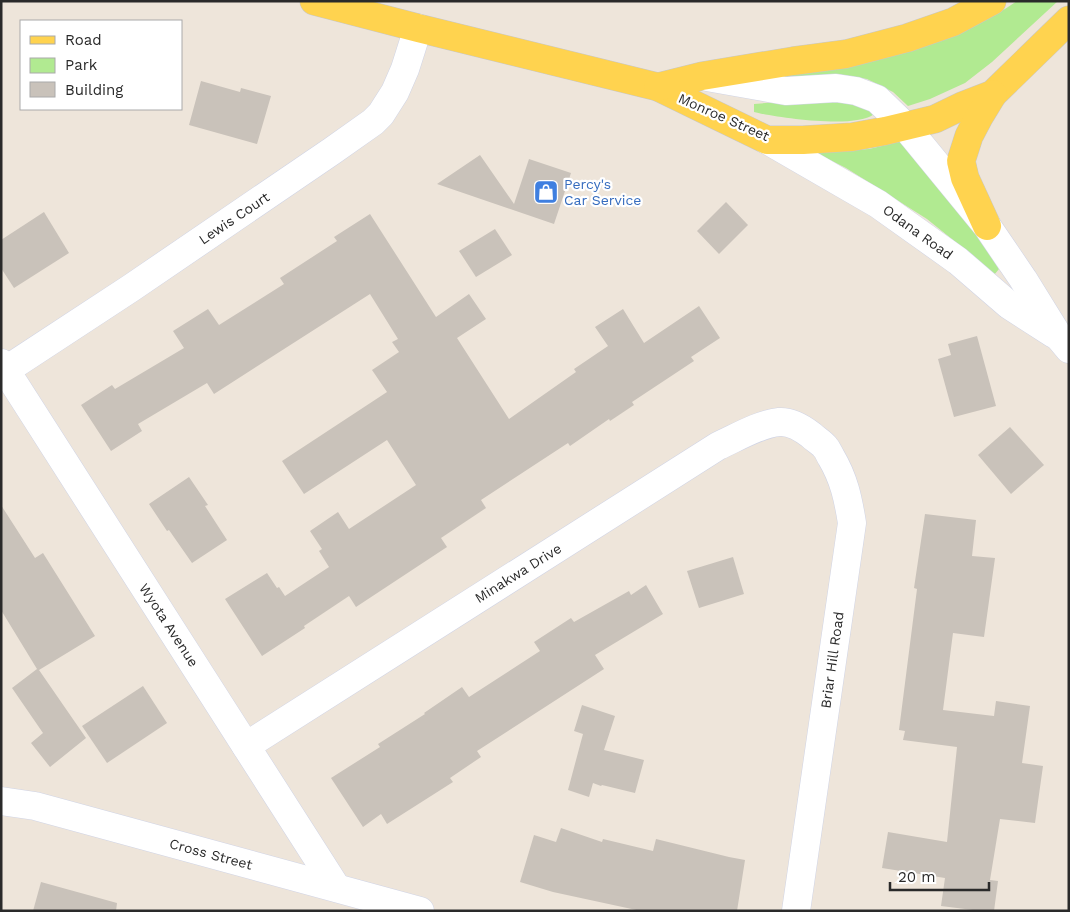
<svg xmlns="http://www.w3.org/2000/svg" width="1070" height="912" viewBox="0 0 1070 912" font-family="'Work Sans',sans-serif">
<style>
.green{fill:#b1ea91}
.building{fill:#c9c2ba}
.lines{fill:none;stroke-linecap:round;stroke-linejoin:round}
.minor-casing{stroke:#d0d4e5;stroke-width:29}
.major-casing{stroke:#c8c8c8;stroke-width:29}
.minor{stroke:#fff;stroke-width:28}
.major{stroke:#ffd34f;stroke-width:28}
.labels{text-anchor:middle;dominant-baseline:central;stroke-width:4.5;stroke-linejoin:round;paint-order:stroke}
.street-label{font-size:14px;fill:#2a2a2a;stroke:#fff}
.shop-label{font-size:14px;fill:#366cbe;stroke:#fff;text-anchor:start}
</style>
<rect width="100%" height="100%" fill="#eee5da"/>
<g class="green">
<polygon points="1017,1 1058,1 992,62 965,83 930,99 908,106 893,92 867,79 836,74 795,78 761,75 957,33 1005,9"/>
<path d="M826,100L863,106L874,114C857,129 777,118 754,112V104L790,101Z"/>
<polygon points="903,141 974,229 999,269 994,275 963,248 927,219 846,168 816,153 869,149"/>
</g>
<g class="building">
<polygon points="201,81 240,92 241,88 271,96 257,144 189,125"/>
<polygon points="480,155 514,204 529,159 571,173 554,224 437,184"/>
<polygon points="726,202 748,225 719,254 697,231"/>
<polygon points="44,212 69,253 14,288 1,268 1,240"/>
<polygon points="370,214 436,317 469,294 486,319 457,338 509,419 576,372 574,369 608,346 595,327 623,309 644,343 699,306 720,338 691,357 694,361 632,402 634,405 610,421 609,419 570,446 568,443 481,500 486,508 441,538 447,547 356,607 349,596 304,626 305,628 262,656 225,599 267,573 277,588 279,587 285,596 329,567 319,551 322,549 310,531 338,512 349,529 416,485 387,440 304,494 282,461 387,392 372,370 399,352 392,342 398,339 370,294 214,394 207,383 138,424 142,431 111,451 81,405 112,385 115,389 184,348 173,331 208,309 219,325 284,284 280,278 337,241 334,237"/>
<polygon points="495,229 512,255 476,277 459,251"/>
<polygon points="977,336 996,406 954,417 938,359 951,355 948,344"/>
<polygon points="1010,427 1044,465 1011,494 978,455"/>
<polygon points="189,477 208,505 205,506 227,540 192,563 169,530 167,531 149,504"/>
<polygon points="1,505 35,558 43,553 95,636 39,670 86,738 50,767 31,743 43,733 12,688 37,669 1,610"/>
<polygon points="925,514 976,520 972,556 995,558 984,637 953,633 943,710 994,716 996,701 1030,706 1022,763 1043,766 1035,823 1000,819 990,880 998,881 994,911 981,911 941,906 945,878 882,868 888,832 947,842 957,747 903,740 905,731 899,730 917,589 914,588"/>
<polygon points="733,557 744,594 699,608 687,571"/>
<polygon points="646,585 663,614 595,655 604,669 477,751 481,757 450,778 453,782 387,824 381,814 363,827 331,778 380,747 378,744 425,714 424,713 462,687 469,697 540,651 534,642 571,618 574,622 629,591 631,595"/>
<polygon points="143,686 167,723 107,763 82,726"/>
<polygon points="582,705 615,716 604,750 644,760 635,793 602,785 601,786 593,783 589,797 568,790 583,734 574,731"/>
<polygon points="561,828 602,842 603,839 653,851 656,839 729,857 745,860 737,911 641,911 553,892 520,882 534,835 556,842"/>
<polygon points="41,882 117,903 116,911 33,911"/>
</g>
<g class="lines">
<defs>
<g id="minor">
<polyline points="707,77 786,91 836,88 856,91 877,99 905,126 987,226 1023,279 1059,337 1069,349"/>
<polyline points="767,140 878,204 958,261 1009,305 1054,334"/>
<polyline points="1,363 336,887"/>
<polyline points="6,370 131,288 332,151 373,122 381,114 395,92 405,69 418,28"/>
<path d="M246,746L718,446C736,438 759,424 779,422C791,421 802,428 811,435C815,439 822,443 825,447C828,450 829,454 831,457C844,479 848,498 852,523L796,911"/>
<polyline points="1,801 35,806 420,911"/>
</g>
<g id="major">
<polyline points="314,1 418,28 658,87 767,140 803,140 852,137 885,131 935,119 962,106 993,94 1069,20"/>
<polyline points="658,87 702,76 793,61 846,54 907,38 953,22 992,1"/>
<polyline points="987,226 965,178 961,161 969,136 979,117 993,94"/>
</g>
</defs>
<use href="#minor" class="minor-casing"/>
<use href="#major" class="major-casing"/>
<use href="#minor" class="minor"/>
<use href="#major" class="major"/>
</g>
<defs>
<symbol id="shop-square" viewBox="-11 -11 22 22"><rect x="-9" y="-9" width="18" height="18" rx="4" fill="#3f7fe0" stroke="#fff"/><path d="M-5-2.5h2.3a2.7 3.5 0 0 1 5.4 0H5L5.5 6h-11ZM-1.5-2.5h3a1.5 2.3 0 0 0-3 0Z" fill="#fff"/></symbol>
</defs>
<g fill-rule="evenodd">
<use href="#shop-square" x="532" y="178" width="28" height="28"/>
</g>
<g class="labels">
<g class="street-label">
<text transform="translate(724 117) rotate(24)">Monroe Street</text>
<text transform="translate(234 218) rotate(-34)">Lewis Court</text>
<text transform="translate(918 232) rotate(36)">Odana Road</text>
<text transform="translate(518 573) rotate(-32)">Minakwa Drive</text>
<text transform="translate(169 625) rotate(57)">Wyota Avenue</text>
<text transform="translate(832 660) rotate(-82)">Briar Hill Road</text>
<text transform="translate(211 854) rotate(15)">Cross Street</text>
</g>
<g class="shop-label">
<text x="564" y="184">Percy's<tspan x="564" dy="16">Car Service</tspan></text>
</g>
</g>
<rect width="1070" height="912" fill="none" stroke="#2a2a2a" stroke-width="5"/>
<rect x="20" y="20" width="162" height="90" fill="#ffffff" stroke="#aaaaaa"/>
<rect x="30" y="36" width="25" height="8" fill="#ffd34f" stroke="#aaaaaa"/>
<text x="65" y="45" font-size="15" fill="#2a2a2a">Road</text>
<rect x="30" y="58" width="25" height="15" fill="#b1ea91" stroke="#aaaaaa"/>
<text x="65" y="70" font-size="15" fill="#2a2a2a">Park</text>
<rect x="30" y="82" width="25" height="15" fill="#c9c2ba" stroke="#aaaaaa"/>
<text x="65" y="95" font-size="15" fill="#2a2a2a">Building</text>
<path d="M890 882v8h99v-8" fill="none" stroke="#2a2a2a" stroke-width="2.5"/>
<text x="898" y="882" font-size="15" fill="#2a2a2a" stroke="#ffffff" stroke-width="4" paint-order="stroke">20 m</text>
</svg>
